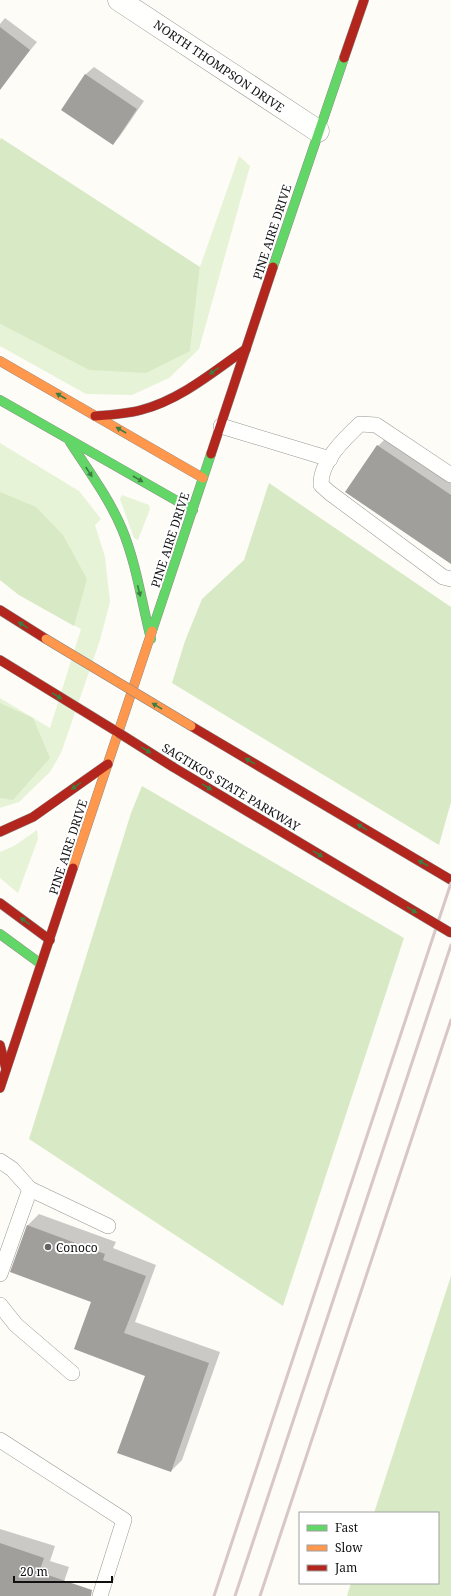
<svg xmlns="http://www.w3.org/2000/svg" width="451" height="1596" viewBox="0 0 451 1596" font-family="'Noto Serif',serif">
<style>
.green{fill:#e7f3d7}
.forest{fill:#d8eac5}
.shadow{fill:#0003}
.building{fill:#a19f9c}
.lines{fill:none;stroke-linecap:round;stroke-linejoin:round}
.lane-casing{stroke:#979795;stroke-width:16}
.street-casing{stroke:#979795;stroke-width:23}
.fast-casing{stroke:#8e8d8b;stroke-width:10}
.slow-casing{stroke:#8e8d8b;stroke-width:10}
.jam-casing{stroke:#8e8d8b;stroke-width:10}
.lane{stroke:#fffffe;stroke-width:15}
.street{stroke:#fffffe;stroke-width:22}
.fast{stroke:#63d668;stroke-width:9}
.slow{stroke:#ff974d;stroke-width:9}
.jam{stroke:#b3261e;stroke-width:9}
.rail{stroke:#d9c6c7;stroke-width:3}
.slow-bridge-casing{stroke:#858482;stroke-width:10;stroke-linecap:butt}
.jam-bridge-casing{stroke:#858482;stroke-width:10;stroke-linecap:butt}
.slow-bridge{stroke:#ff974d;stroke-width:9}
.jam-bridge{stroke:#b3261e;stroke-width:9}
.oneway{fill:#3e7d41}
.poi-dot{fill:#646362;stroke:#fff;stroke-width:1.5}
.labels{text-anchor:middle;dominant-baseline:central;stroke-width:4;stroke-linejoin:round;paint-order:stroke}
.street-label{font-size:12px;fill:#111;stroke:#fff}
.poi-label{font-size:12px;fill:#111;stroke:#fff;text-anchor:start}
</style>
<rect width="100%" height="100%" fill="#fdfcf7"/>
<g class="green">
<polygon points="239,156 250,166 199,349 169,378 132,395 86,394 0,346 0,324 89,370 190,351 200,267"/>
<polygon points="0,443 79,491 101,519 95,525 105,557 110,602 100,640 61,753 50,772 19,802 0,808 0,698 50,728 81,629 19,595 0,580"/>
<polygon points="122,495 149,505 150,509 138,540 134,538 120,499"/>
<polygon points="37,830 38,839 18,893 0,878 0,852 14,846"/>
</g>
<g class="forest">
<polygon points="1,138 200,267 190,351 146,373 89,370 0,324 0,140"/>
<polygon points="269,483 451,607 451,802 439,845 172,683 185,641 202,599 244,560"/>
<polygon points="0,492 36,507 63,535 87,579 74,626 19,595 0,580"/>
<polygon points="0,703 33,718 50,758 13,800 0,798"/>
<polygon points="142,786 404,938 283,1306 29,1139 131,813"/>
<polygon points="451,1276 451,1596 347,1596 351,1583 438,1583 438,1513 374,1513"/>
</g>
<g class="shadow">
<polygon points="5,18 37,42 9,76 0,70 0,24"/>
<polygon points="94,67 144,101 120,136 113,144 62,110 86,74"/>
<polygon points="388,436 451,479 451,563 378,446"/>
<polygon points="39,1214 116,1242 113,1248 156,1265 135,1322 220,1352 182,1460 171,1471 146,1375 93,1301 12,1271 28,1225"/>
<polygon points="0,1529 55,1546 50,1561 69,1567 59,1596 0,1596"/>
</g>
<g class="building">
<polygon points="0,27 30,50 0,90"/>
<polygon points="85,74 137,109 113,145 61,110"/>
<polygon points="377,445 451,495 451,564 345,492"/>
<polygon points="27,1225 105,1254 103,1260 146,1276 124,1333 209,1363 171,1472 117,1453 145,1376 74,1349 91,1302 10,1272"/>
<polygon points="0,1543 44,1558 39,1572 92,1590 91,1596 0,1596"/>
</g>
<g class="lines">
<defs>
<g id="lane">
<polyline points="221,426 330,459"/>
<path d="M451,475L376,425L360,424C344,439 320,462 321,485L330,493L443,577L451,579"/>
<polyline points="0,1161 12,1169 30,1189 108,1226"/>
<polyline points="0,1274 30,1189"/>
<polyline points="0,1305 16,1325 72,1373"/>
<polyline points="0,1440 124,1520 100,1596"/>
</g>
<polyline id="street" points="119,0 318,131"/>
<g id="fast">
<polyline points="273,267 344,58"/>
<polyline points="0,400 193,510"/>
<path d="M70,442C88,470 109,498 122,529C136,562 142,604 151,639"/>
<polyline points="152,631 211,454"/>
<polyline points="0,934 41,964"/>
</g>
<g id="slow">
<polyline points="0,361 203,478"/>
<polyline points="73,868 152,631"/>
</g>
<g id="jam">
<polyline points="344,58 364,0"/>
<path d="M95,416C110,415 126,414 141,410C180,400 213,372 246,349"/>
<polyline points="211,454 273,267"/>
<polyline points="0,610 46,639"/>
<polyline points="0,660 119,733"/>
<polyline points="191,726 451,880"/>
<polyline points="173,767 379,890"/>
<polyline points="0,832 33,817 108,764"/>
<polyline points="0,903 50,940"/>
<polyline points="0,1045 6,1069"/>
<polyline points="0,1088 73,868"/>
</g>
</defs>
<use href="#lane" class="lane-casing"/>
<use href="#street" class="street-casing"/>
<use href="#fast" class="fast-casing"/>
<use href="#slow" class="slow-casing"/>
<use href="#jam" class="jam-casing"/>
<use href="#lane" class="lane"/>
<use href="#street" class="street"/>
<use href="#fast" class="fast"/>
<use href="#slow" class="slow"/>
<use href="#jam" class="jam"/>
<g class="rail">
<polyline points="214,1596 451,883"/>
<polyline points="235,1596 451,945"/>
<polyline points="260,1596 451,1020"/>
</g>
<defs>
<polyline id="slow-bridge" points="46,639 191,726"/>
<g id="jam-bridge">
<polyline points="119,733 173,767"/>
<polyline points="379,890 451,933"/>
</g>
</defs>
<use href="#slow-bridge" class="slow-bridge-casing"/>
<use href="#jam-bridge" class="jam-bridge-casing"/>
<use href="#slow-bridge" class="slow-bridge"/>
<use href="#jam-bridge" class="jam-bridge"/>
</g>
<defs><path id="oneway-solid" d="M-6-.8H1V-3.2L6.5 0L1 3.2V.8H-6Z"/></defs>
<g class="oneway">
<use href="#oneway-solid" transform="translate(214 371) rotate(145)"/>
<use href="#oneway-solid" transform="translate(61 396) rotate(-150)"/>
<use href="#oneway-solid" transform="translate(121 430) rotate(-150)"/>
<use href="#oneway-solid" transform="translate(89 472) rotate(57)"/>
<use href="#oneway-solid" transform="translate(138 479) rotate(30)"/>
<use href="#oneway-solid" transform="translate(139 591) rotate(76)"/>
<use href="#oneway-solid" transform="translate(23 625) rotate(-148)"/>
<use href="#oneway-solid" transform="translate(57 696) rotate(32)"/>
<use href="#oneway-solid" transform="translate(157 706) rotate(-149)"/>
<use href="#oneway-solid" transform="translate(146 750) rotate(31)"/>
<use href="#oneway-solid" transform="translate(250 761) rotate(-149)"/>
<use href="#oneway-solid" transform="translate(76 786) rotate(145)"/>
<use href="#oneway-solid" transform="translate(207 787) rotate(31)"/>
<use href="#oneway-solid" transform="translate(362 827) rotate(-149)"/>
<use href="#oneway-solid" transform="translate(318 854) rotate(31)"/>
<use href="#oneway-solid" transform="translate(423 863) rotate(-150)"/>
<use href="#oneway-solid" transform="translate(412 910) rotate(31)"/>
<use href="#oneway-solid" transform="translate(25 921) rotate(-144)"/>
</g>
<circle class="poi-dot" cx="48" cy="1247" r="4"/>
<g class="labels">
<g class="street-label">
<text transform="translate(219 66) rotate(34)">NORTH THOMPSON DRIVE</text>
<text transform="translate(272 232) rotate(-72)">PINE AIRE DRIVE</text>
<text transform="translate(170 540) rotate(-72)">PINE AIRE DRIVE</text>
<text transform="translate(231 787) rotate(31)">SAGTIKOS STATE PARKWAY</text>
<text transform="translate(68 847) rotate(-72)">PINE AIRE DRIVE</text>
</g>
<g class="poi-label">
<text x="56" y="1247">Conoco</text>
</g>
</g>
<rect x="299" y="1512" width="140" height="72" fill="#ffffff" stroke="#a0a0a0"/>
<rect x="307" y="1525" width="20" height="6" fill="#63d668" stroke="#a0a0a0"/>
<text x="335" y="1532" font-size="12" fill="#111111">Fast</text>
<rect x="307" y="1545" width="20" height="6" fill="#ff974d" stroke="#a0a0a0"/>
<text x="335" y="1552" font-size="12" fill="#111111">Slow</text>
<rect x="307" y="1565" width="20" height="6" fill="#b3261e" stroke="#a0a0a0"/>
<text x="335" y="1572" font-size="12" fill="#111111">Jam</text>
<path d="M14 1576v6h98v-6" fill="none" stroke="#111111" stroke-width="2"/>
<text x="20" y="1576" font-size="12" fill="#111111" stroke="#ffffff" stroke-width="3" paint-order="stroke">20 m</text>
</svg>
